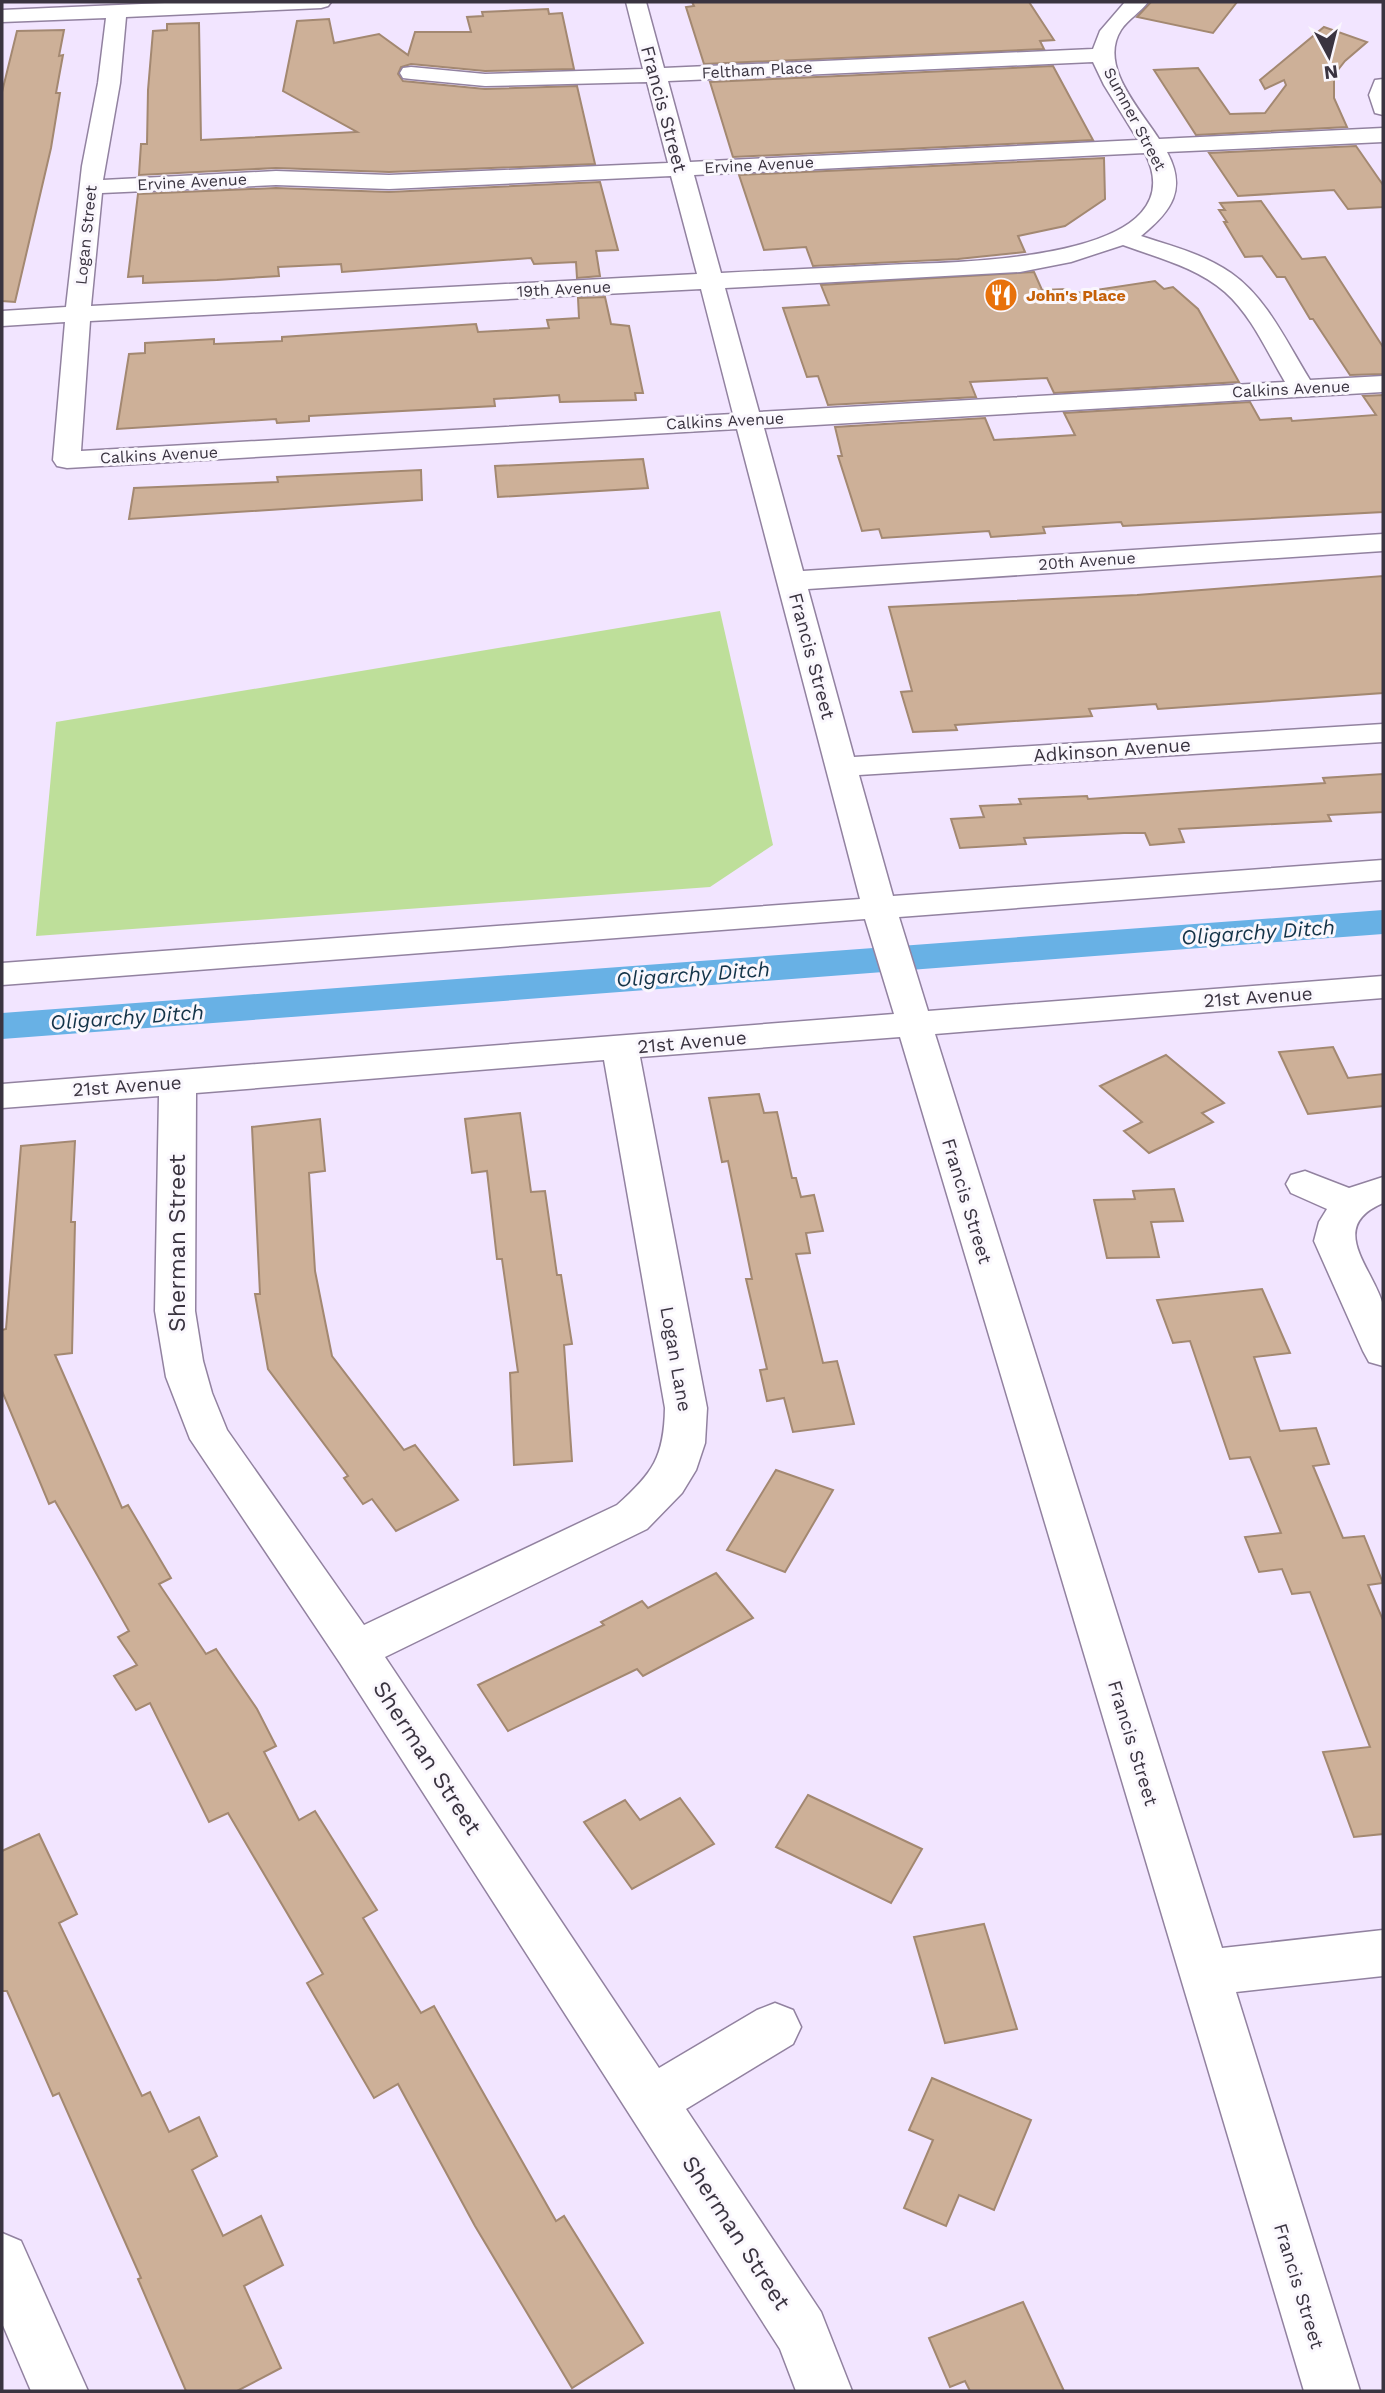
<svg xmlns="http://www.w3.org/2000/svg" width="1385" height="2393" viewBox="0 0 1385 2393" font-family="'Work Sans',sans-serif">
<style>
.green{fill:#bedf9a}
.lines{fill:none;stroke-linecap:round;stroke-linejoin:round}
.canal{fill:#68b1e5;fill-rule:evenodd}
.building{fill:#cdb098;stroke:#a38871;stroke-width:2}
.minor-casing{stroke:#9282a0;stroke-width:3}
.minor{fill:#fff;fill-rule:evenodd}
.labels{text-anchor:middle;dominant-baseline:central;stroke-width:6;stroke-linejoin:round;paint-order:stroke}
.far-street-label{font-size:16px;fill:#3a3440;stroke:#faf7fd}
.far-food-label{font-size:16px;font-weight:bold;fill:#c56008;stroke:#faf7fd;text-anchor:start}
.street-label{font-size:19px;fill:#3a3440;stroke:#faf7fd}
.water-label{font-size:21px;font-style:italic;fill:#143449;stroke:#faf7fd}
.near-street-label{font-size:23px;fill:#3a3440;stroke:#faf7fd}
</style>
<rect width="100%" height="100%" fill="#f2e5ff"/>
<polygon class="green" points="720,611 773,845 710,887 36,936 56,722"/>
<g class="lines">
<polygon class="canal" points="1383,910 1383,934 2,1039 2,1013"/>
</g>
<g class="building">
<polygon points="692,2 1029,2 1054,40 1040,41 1044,49 704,64 686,7 694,6"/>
<polygon points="1151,2 1237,2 1213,33 1137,17"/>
<polygon points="548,9 549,14 562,13 574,69 485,71 411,64 401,67 398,74 403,81 485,89 577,86 595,164 389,172 276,168 139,175 141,144 147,144 148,90 153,31 167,30 167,24 199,23 201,140 357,132 283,91 297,21 329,19 334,43 379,34 408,55 415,32 471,32 467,17 483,16 482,12"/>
<polygon points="1324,27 1367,42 1345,61 1334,75 1334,98 1347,127 1196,135 1154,70 1198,68 1230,114 1265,113 1286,85 1284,80 1265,89 1260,80"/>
<polygon points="64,30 59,56 63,55 56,93 60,93 51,148 15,302 2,301 2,92 17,31"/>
<polygon points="1053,66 1093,140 733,157 710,82"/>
<polygon points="1356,146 1383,185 1383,207 1348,209 1334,190 1238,196 1209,153"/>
<polygon points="1104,158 1105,199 1065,226 1018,236 1025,252 958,259 813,266 806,247 764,250 739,175"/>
<polygon points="600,182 618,250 596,251 600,276 577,278 576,262 534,264 531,258 342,272 341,264 278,267 279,276 217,280 143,283 143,276 128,277 138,194 276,188 389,192"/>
<polygon points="1261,201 1302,259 1325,257 1383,347 1383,374 1350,375 1313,319 1310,319 1285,277 1277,277 1262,256 1245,257 1224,222 1227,222 1219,210 1225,210 1220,203"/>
<polygon points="1034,272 1042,290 1067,289 1070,294 1155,281 1164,289 1173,287 1198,309 1239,382 1054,393 1047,378 970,382 976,397 828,405 818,376 807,377 783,308 829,305 821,285"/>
<polygon points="605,297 611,324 629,326 643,393 635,393 636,400 560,402 559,395 494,399 495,406 309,416 309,421 277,423 276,419 117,429 129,354 145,353 145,343 214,339 214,344 282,341 282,337 476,324 478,332 549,328 547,320 579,318 578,298"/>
<polygon points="1383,395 1383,512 1123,526 1121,522 1043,527 1045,533 991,537 989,531 882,538 879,529 862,531 838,456 842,456 835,427 985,418 994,440 1075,435 1064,413 1250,402 1260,420 1291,418 1292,421 1376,415 1363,396"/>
<polygon points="643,459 648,488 498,497 495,466"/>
<polygon points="421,470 422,500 129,519 134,488 278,482 277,477"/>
<polygon points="1383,576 1383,693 1158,709 1156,704 1089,709 1092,716 955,725 957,730 913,732 901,692 912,691 889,607 1137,595"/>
<polygon points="1383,774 1383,812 1328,815 1331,821 1179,829 1184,842 1150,845 1145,833 1124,833 1024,838 1026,844 960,848 951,819 984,817 980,806 1021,804 1019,799 1087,796 1088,799 1325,783 1323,778"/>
<polygon points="1333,1047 1348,1078 1383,1074 1383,1106 1308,1114 1279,1052"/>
<polygon points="1166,1055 1224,1103 1202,1113 1213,1122 1149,1153 1124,1131 1142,1122 1100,1086"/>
<polygon points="759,1094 764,1113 777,1112 792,1178 796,1178 801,1197 814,1195 823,1231 806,1233 810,1253 796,1254 823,1363 837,1361 854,1424 793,1432 784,1398 767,1401 760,1370 767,1369 746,1279 752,1279 728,1161 722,1162 709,1098"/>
<polygon points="520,1113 531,1192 545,1191 557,1275 561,1275 572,1344 564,1345 572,1461 514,1465 510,1373 518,1372 502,1259 497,1259 487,1171 472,1173 465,1119"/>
<polygon points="320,1119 325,1171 309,1173 315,1271 332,1356 404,1450 415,1445 458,1500 396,1531 372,1499 363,1504 344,1478 348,1476 268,1369 255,1294 260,1294 252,1127"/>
<polygon points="75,1141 71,1222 75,1222 72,1353 55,1355 122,1508 128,1505 171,1578 159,1584 206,1654 216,1649 257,1709 276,1746 264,1752 299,1820 315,1811 377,1910 363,1918 421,2013 434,2006 556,2221 564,2216 643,2343 572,2388 475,2226 398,2084 374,2098 307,1983 323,1974 228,1813 209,1822 150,1703 136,1710 114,1676 137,1665 118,1637 129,1631 55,1501 49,1504 2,1391 2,1330 6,1329 21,1146"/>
<polygon points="1174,1189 1183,1221 1151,1222 1159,1257 1107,1258 1094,1200 1135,1199 1133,1191"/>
<polygon points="1262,1289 1290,1353 1254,1357 1280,1431 1316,1428 1329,1464 1313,1466 1343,1538 1364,1536 1383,1583 1368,1585 1383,1620 1383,1834 1354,1837 1323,1752 1370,1747 1310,1592 1292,1594 1282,1569 1259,1572 1245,1537 1281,1533 1250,1457 1230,1459 1190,1341 1173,1343 1157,1300"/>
<polygon points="776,1470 833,1490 785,1572 727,1550"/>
<polygon points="716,1573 753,1618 643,1676 637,1669 508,1731 478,1685 604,1625 601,1622 642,1601 648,1608"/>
<polygon points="808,1795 922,1849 891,1903 776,1847"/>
<polygon points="680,1798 714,1844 632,1889 584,1822 625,1800 640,1820"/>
<polygon points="39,1834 77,1914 59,1923 142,2096 150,2092 169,2132 199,2117 217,2156 192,2170 223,2236 261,2216 283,2265 244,2286 281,2368 237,2391 186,2391 138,2279 141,2278 59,2093 53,2096 7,1991 2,1991 2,1851"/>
<polygon points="984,1924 1017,2029 945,2043 914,1937"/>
<polygon points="932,2078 1031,2120 994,2210 959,2195 946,2226 904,2208 933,2140 909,2130"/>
<polygon points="1023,2302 1064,2391 970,2391 965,2381 950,2387 929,2338"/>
</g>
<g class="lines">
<defs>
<g id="minor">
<path d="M188,2H331L328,6L321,8L126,17L120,83L103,180L276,171L389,175L668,163L647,82L485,86L411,79L403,78L400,73L403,68L411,67L485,74L643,69L626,2H646L664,68L1093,49L1100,31L1125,2H1148C1141,12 1128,19 1121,30C1098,66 1141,110 1159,139L1383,128V142L1167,152C1187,189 1172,211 1141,236C1171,246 1204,254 1231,273C1267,298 1287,343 1310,380L1383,376V392L764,428L803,571L1383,534V551L808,589L854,757L1383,724V742L859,775L893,896L1383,860V880L899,917L928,1011L1383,976V998L935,1034L1222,1948L1383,1930V1976L1236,1992L1360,2391H1304L900,1037L640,1057L707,1408L705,1443L696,1470L682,1493L647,1529L385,1657L659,2068L757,2010L775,2003L793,2010L801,2027L793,2044L686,2109L821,2312L852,2391H796L780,2349L340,1663L190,1439L166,1377L155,1311L159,1096L2,1108V1084L894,1014L865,919L2,985V963L860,899L737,429L67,468L57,466L53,460L65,322L2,326V311L66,307L82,166L98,83L106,18L2,22V10ZM1093,62L1104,85L1138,140L690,162L668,81ZM1145,153C1202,265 943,262 886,265C831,268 776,270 721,273L694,175ZM671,176L697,274L91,306L102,193L276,185L389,189ZM1123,245C1158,258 1196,267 1225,292C1252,316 1267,352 1285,382L759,412L725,288L1020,272L1071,262ZM701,289L733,414L81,451L90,321ZM604,1060L665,1408C664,1457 653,1473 617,1505L364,1625L227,1430L212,1393L203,1361L195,1311L196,1093Z"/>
<polygon points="1383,79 1383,115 1375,113 1369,95 1375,80"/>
<path d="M1305,1171L1349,1188L1383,1177V1203C1326,1227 1373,1268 1383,1305C1385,1323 1383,1348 1383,1366L1369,1362L1363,1351L1314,1241L1319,1222L1327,1209L1291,1193L1286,1184L1291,1175Z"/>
<polygon points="2,2233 21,2241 88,2391 31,2391 2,2323"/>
</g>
</defs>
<use href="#minor" class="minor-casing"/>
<use href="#minor" class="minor"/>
</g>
<defs>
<symbol id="restaurant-disc" viewBox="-11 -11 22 22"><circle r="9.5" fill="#e8710a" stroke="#faf7fd"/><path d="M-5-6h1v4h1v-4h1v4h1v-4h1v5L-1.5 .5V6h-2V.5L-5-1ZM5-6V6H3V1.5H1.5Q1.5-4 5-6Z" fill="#fff"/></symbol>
</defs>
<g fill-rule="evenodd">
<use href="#restaurant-disc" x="982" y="276" width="38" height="38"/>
</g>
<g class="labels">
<g class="far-street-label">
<text transform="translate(757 70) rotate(-3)">Feltham Place</text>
<text transform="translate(1135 119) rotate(62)">Sumner Street</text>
<text transform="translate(759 165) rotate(-3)">Ervine Avenue</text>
<text transform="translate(192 182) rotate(-3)">Ervine Avenue</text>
<text transform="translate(86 235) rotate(-84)">Logan Street</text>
<text transform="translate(564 289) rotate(-3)">19th Avenue</text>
<text transform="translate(1291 389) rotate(-3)">Calkins Avenue</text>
<text transform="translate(725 421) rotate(-3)">Calkins Avenue</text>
<text transform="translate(159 455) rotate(-3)">Calkins Avenue</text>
<text transform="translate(1087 561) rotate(-4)">20th Avenue</text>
</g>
<g class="far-food-label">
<text x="1026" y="295">John's Place</text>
</g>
<g class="street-label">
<text transform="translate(664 109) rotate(75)">Francis Street</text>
<text transform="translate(812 656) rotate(75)">Francis Street</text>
<text transform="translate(1112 750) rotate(-4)">Adkinson Avenue</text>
<text transform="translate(1258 997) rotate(-4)">21st Avenue</text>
<text transform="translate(692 1042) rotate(-5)">21st Avenue</text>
<text transform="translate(127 1086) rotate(-4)">21st Avenue</text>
<text transform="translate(967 1201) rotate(73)">Francis Street</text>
<text transform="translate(676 1359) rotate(80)">Logan Lane</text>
<text transform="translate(1133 1743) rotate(73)">Francis Street</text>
<text transform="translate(1299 2286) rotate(73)">Francis Street</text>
</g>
<g class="water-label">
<text transform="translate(1258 932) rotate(-4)">Oligarchy Ditch</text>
<text transform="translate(693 974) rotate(-4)">Oligarchy Ditch</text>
<text transform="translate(127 1017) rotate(-4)">Oligarchy Ditch</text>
</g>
<g class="near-street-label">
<text transform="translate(177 1243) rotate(-90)">Sherman Street</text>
<text transform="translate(427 1758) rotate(57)">Sherman Street</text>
<text transform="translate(736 2233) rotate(57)">Sherman Street</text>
</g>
</g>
<rect width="1385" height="2393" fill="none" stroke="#3a3440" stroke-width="7"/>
<g transform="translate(1329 56) rotate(173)" stroke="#faf7fd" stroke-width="5" paint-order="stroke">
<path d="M0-5L12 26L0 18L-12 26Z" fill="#3a3440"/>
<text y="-10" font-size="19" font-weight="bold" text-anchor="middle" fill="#3a3440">N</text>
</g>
</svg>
